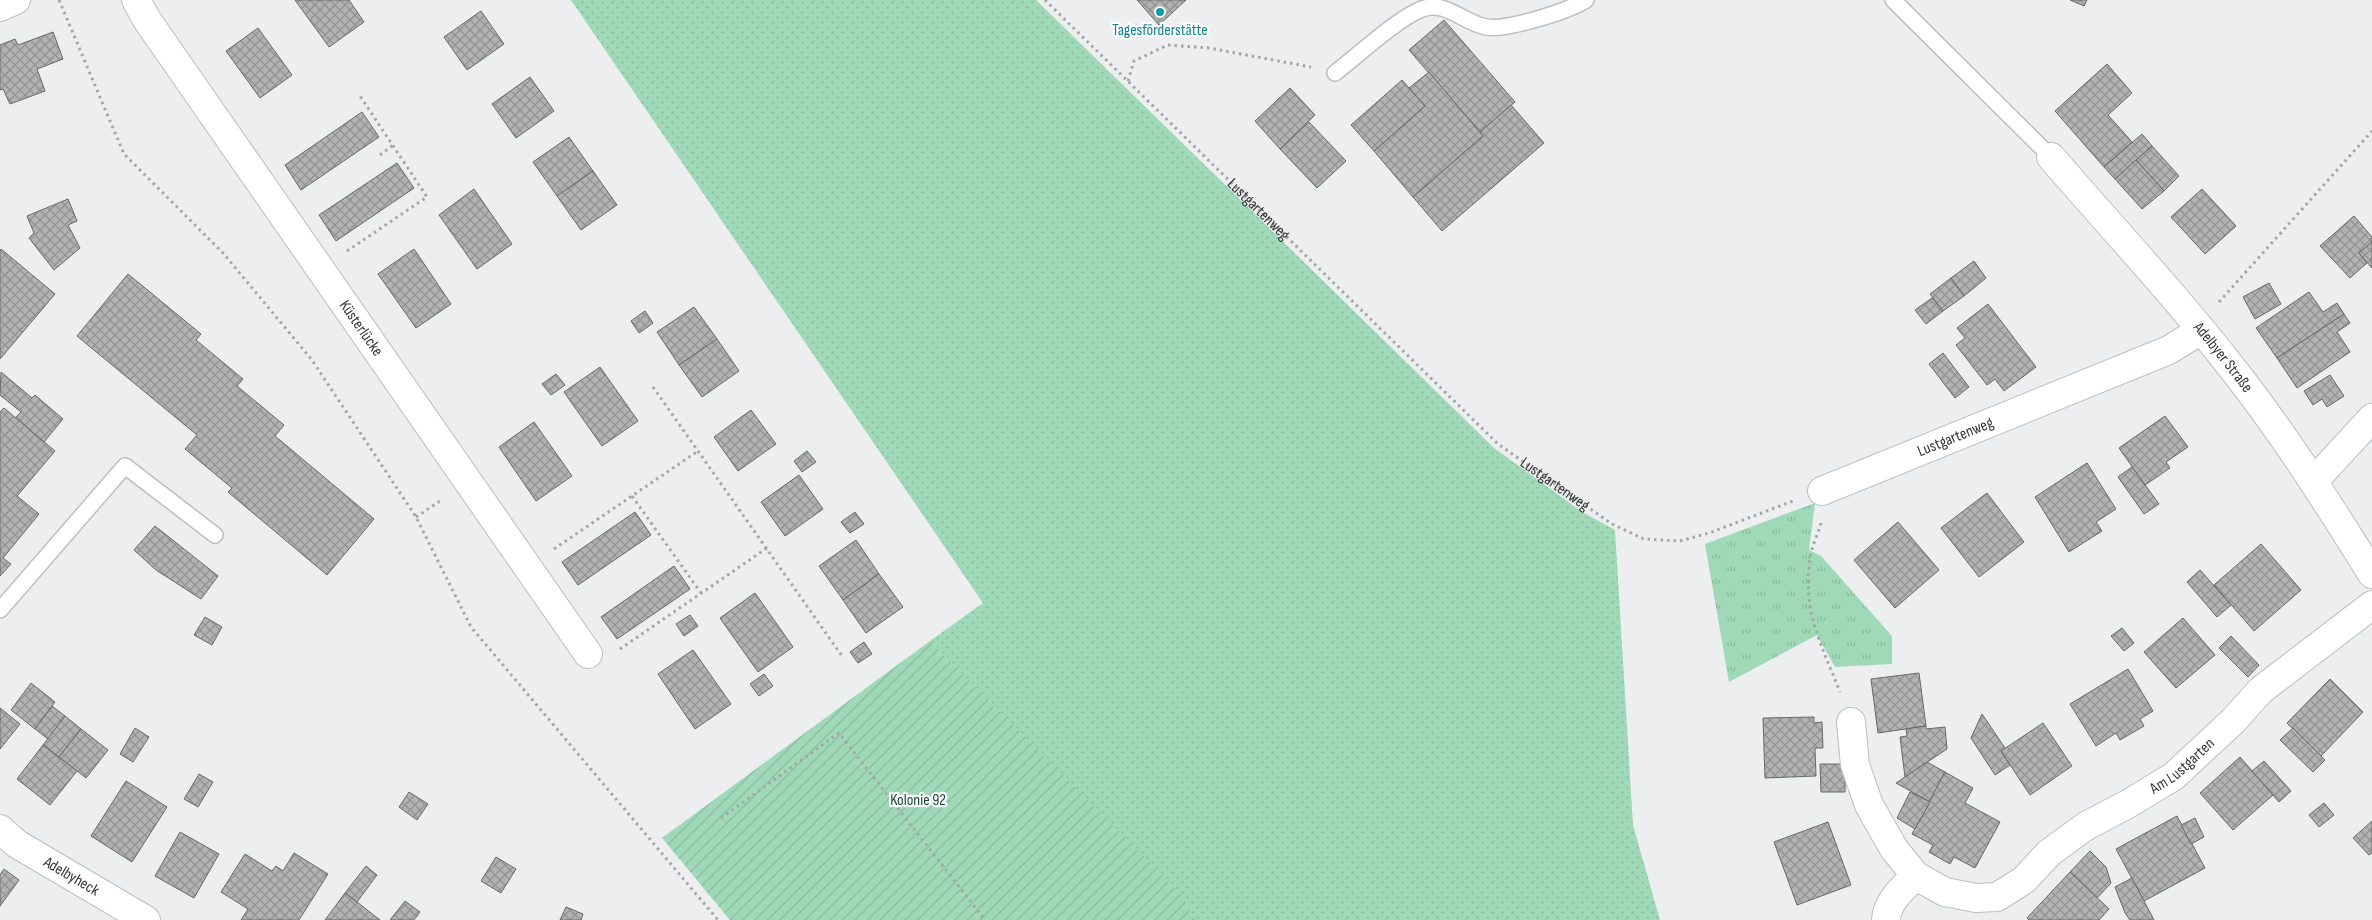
<svg xmlns="http://www.w3.org/2000/svg" width="2372" height="920" viewBox="0 0 2372 920" font-family="'Sofia Sans Condensed',sans-serif">
<style>
.grass{fill:url(#grass-dots)}
.park{fill:url(#park-tufts)}
.garden{fill:url(#garden-furrows)}
.building{fill:url(#building-cross-hatch);stroke:#686869}
.lines{fill:none;stroke-linecap:round;stroke-linejoin:round}
.lane-casing{stroke:#bcbebf;stroke-width:18}
.street-casing{stroke:#bcbebf;stroke-width:30}
.path{stroke:#a4a5a6;stroke-width:3;stroke-dasharray:2.5 4;stroke-linecap:butt}
.lane{stroke:#fff;stroke-width:15}
.street{stroke:#fff;stroke-width:28}
.culture-dot{fill:#0f9aa8;stroke:#fafcfd;stroke-width:2}
.labels{text-anchor:middle;dominant-baseline:central;stroke-width:4.5;stroke-linejoin:round;paint-order:stroke}
.culture-label{font-size:16px;fill:#0d838f;stroke:#fafcfd}
.street-label{font-size:16px;fill:#363637;stroke:#fafcfd}
.park-label{font-size:16px;fill:#1f4632;stroke:#fafcfd}
</style>
<defs>
<pattern id="grass-dots" width="8" height="8" patternUnits="userSpaceOnUse" patternTransform="scale(1.25)"><rect width="8" height="8" fill="#9fd9b8"/><path d="M2 2h.1M6 6h.1" fill="none" stroke="#8abb9f" stroke-width="1.8" stroke-linecap="round"/></pattern>
<pattern id="park-tufts" width="24" height="20" patternUnits="userSpaceOnUse" patternTransform="scale(1.25)"><rect width="24" height="20" fill="#9fd9b8"/><path d="M3 7l-1-3M5 7V3M7 7l1-3M15 17l-1-3M17 17v-4M19 17l1-3" fill="none" stroke="#8abb9f"/></pattern>
<pattern id="garden-furrows" width="10" height="10" patternUnits="userSpaceOnUse" patternTransform="scale(1.25)"><rect width="10" height="10" fill="#9fd9b8"/><path d="M-1 1l2-2M0 10L10 0M9 11l2-2" fill="none" stroke="#8abb9f"/></pattern>
<pattern id="building-cross-hatch" width="8" height="8" patternUnits="userSpaceOnUse" patternTransform="scale(1.25)"><rect width="8" height="8" fill="#b2b2b4"/><path d="M0 0l8 8M0 8l8-8" fill="none" stroke="#929293"/></pattern>
</defs>
<rect width="100%" height="100%" fill="#edeef0"/>
<polygon class="grass" points="571,0 1036,0 1494,448 1582,512 1615,530 1633,825 1660,920 1195,920 1180,894 930,641 983,603"/>
<polygon class="park" points="1815,503 1809,550 1821,556 1892,636 1892,664 1835,667 1817,635 1729,682 1705,544"/>
<polygon class="garden" points="930,641 1181,894 1195,920 730,920 662,838"/>
<g class="building">
<polygon points="295,0 349,0 364,22 329,47"/>
<polygon points="1137,0 1186,0 1159,25"/>
<polygon points="2070,0 2087,0 2084,6"/>
<polygon points="481,11 504,44 467,70 444,37"/>
<polygon points="1444,20 1515,102 1480,132 1409,50"/>
<polygon points="258,28 292,75 260,98 226,51"/>
<polygon points="53,32 63,59 37,69 45,91 10,104 3,89 0,90 0,45 15,39 18,45"/>
<polygon points="2107,64 2132,93 2108,115 2132,142 2104,167 2055,111"/>
<polygon points="1429,72 1483,136 1413,197 1374,151 1425,106 1409,88"/>
<polygon points="530,77 554,111 516,138 492,104"/>
<polygon points="1402,80 1425,106 1374,151 1351,125"/>
<polygon points="1290,88 1315,115 1280,149 1255,121"/>
<polygon points="1511,105 1544,143 1442,231 1413,197 1483,136 1480,132"/>
<polygon points="362,112 379,137 301,190 285,165"/>
<polygon points="1309,122 1346,161 1317,188 1280,149"/>
<polygon points="2142,134 2152,146 2115,179 2104,167"/>
<polygon points="569,137 593,171 557,196 533,162"/>
<polygon points="2152,146 2179,176 2164,191 2136,160"/>
<polygon points="2136,160 2164,191 2142,209 2115,179"/>
<polygon points="397,163 414,188 336,241 319,215"/>
<polygon points="593,171 617,205 581,230 557,196"/>
<polygon points="474,189 512,244 477,269 439,215"/>
<polygon points="2202,189 2236,226 2205,254 2171,217"/>
<polygon points="68,199 77,221 68,225 80,248 54,270 29,238 34,233 27,216"/>
<polygon points="2354,216 2372,237 2372,242 2359,253 2367,263 2350,278 2320,246"/>
<polygon points="2372,242 2372,268 2359,253"/>
<polygon points="1,249 55,294 0,359 0,250"/>
<polygon points="414,249 451,304 416,328 378,274"/>
<polygon points="1974,261 1986,278 1964,296 1951,278"/>
<polygon points="128,274 201,334 196,340 243,379 237,386 284,425 275,436 374,519 327,575 228,492 232,488 185,449 197,435 77,336"/>
<polygon points="1951,278 1964,296 1943,311 1930,294"/>
<polygon points="2269,283 2281,304 2255,319 2243,297"/>
<polygon points="2309,292 2323,312 2337,303 2344,314 2277,358 2256,328"/>
<polygon points="1932,298 1943,311 1926,324 1915,310"/>
<polygon points="1988,304 2036,367 2004,391 1995,379 1987,385 1956,345 1965,338 1957,328"/>
<polygon points="694,307 717,339 679,365 657,332"/>
<polygon points="645,311 653,323 639,333 631,321"/>
<polygon points="2344,314 2350,323 2337,332 2350,352 2297,388 2277,358"/>
<polygon points="717,339 739,371 702,397 679,365"/>
<polygon points="1943,353 1969,387 1955,398 1929,364"/>
<polygon points="600,367 638,421 602,446 564,392"/>
<polygon points="1,372 32,398 35,395 63,419 44,442 15,418 21,412 0,395"/>
<polygon points="556,374 565,385 551,395 542,384"/>
<polygon points="2330,375 2344,396 2327,407 2322,399 2313,405 2304,391"/>
<polygon points="4,408 55,451 17,496 39,514 3,558 11,564 0,576 0,412"/>
<polygon points="751,410 776,444 738,471 714,437"/>
<polygon points="2165,416 2188,447 2166,462 2170,468 2145,485 2119,448"/>
<polygon points="534,422 572,476 536,501 499,447"/>
<polygon points="807,451 816,462 802,472 794,461"/>
<polygon points="2087,463 2116,509 2096,522 2102,531 2069,552 2035,497"/>
<polygon points="2132,467 2159,504 2144,514 2118,477"/>
<polygon points="799,475 823,509 785,536 761,502"/>
<polygon points="1987,493 2024,542 1979,577 1941,528"/>
<polygon points="635,512 651,535 578,585 562,562"/>
<polygon points="855,512 864,524 850,533 841,522"/>
<polygon points="1898,522 1939,570 1895,608 1854,560"/>
<polygon points="155,526 218,576 201,599 156,570 134,550"/>
<polygon points="856,540 879,574 843,600 819,566"/>
<polygon points="2261,544 2301,590 2254,631 2214,585"/>
<polygon points="674,566 690,589 617,639 601,617"/>
<polygon points="2200,570 2231,605 2217,617 2187,582"/>
<polygon points="879,574 903,607 866,633 843,600"/>
<polygon points="755,593 793,647 758,672 720,618"/>
<polygon points="690,615 698,626 684,636 676,624"/>
<polygon points="205,617 222,627 212,645 194,635"/>
<polygon points="2183,618 2215,655 2176,688 2144,652"/>
<polygon points="2122,628 2134,643 2124,651 2111,636"/>
<polygon points="2231,636 2259,665 2248,677 2219,648"/>
<polygon points="864,642 872,654 858,663 850,652"/>
<polygon points="693,650 731,704 695,729 658,674"/>
<polygon points="2128,669 2153,711 2140,719 2144,726 2120,740 2116,733 2096,746 2070,704"/>
<polygon points="1919,673 1926,726 1878,733 1871,679"/>
<polygon points="764,674 773,686 759,696 750,684"/>
<polygon points="2330,679 2363,712 2321,756 2287,723"/>
<polygon points="31,683 55,702 35,729 11,710"/>
<polygon points="52,706 65,716 48,739 35,729"/>
<polygon points="0,708 20,724 0,749"/>
<polygon points="1982,714 2005,748 2001,751 2010,765 1995,775 1971,738"/>
<polygon points="65,716 81,729 59,757 43,745"/>
<polygon points="1814,717 1814,723 1822,722 1823,748 1815,748 1816,776 1765,778 1763,718"/>
<polygon points="2043,723 2072,766 2030,795 2001,751"/>
<polygon points="1926,726 1926,729 1945,727 1947,749 1905,777 1900,737 1907,736 1906,729"/>
<polygon points="135,728 149,737 133,762 120,754"/>
<polygon points="2293,728 2325,760 2313,772 2280,740"/>
<polygon points="81,729 108,750 86,778 59,757"/>
<polygon points="43,745 77,771 50,805 17,779"/>
<polygon points="2240,757 2273,795 2233,830 2200,793"/>
<polygon points="2264,761 2291,791 2279,802 2252,771"/>
<polygon points="1927,762 1945,772 1930,802 1896,783"/>
<polygon points="1820,764 1845,764 1845,792 1821,792"/>
<polygon points="1945,772 1973,788 1965,803 2000,822 1975,868 1954,857 1950,864 1929,852 1933,845 1912,834"/>
<polygon points="199,774 213,782 198,807 184,799"/>
<polygon points="126,781 167,807 132,862 91,836"/>
<polygon points="409,792 428,804 417,820 399,807"/>
<polygon points="1910,792 1930,802 1915,829 1897,818"/>
<polygon points="2324,803 2334,815 2319,827 2309,815"/>
<polygon points="2177,816 2205,868 2144,901 2116,849"/>
<polygon points="2195,818 2204,837 2191,844 2181,825"/>
<polygon points="2372,821 2372,853 2369,855 2353,838"/>
<polygon points="1828,822 1851,885 1797,905 1774,842"/>
<polygon points="180,832 219,854 194,898 155,876"/>
<polygon points="2090,851 2106,867 2111,883 2097,898 2070,872"/>
<polygon points="294,853 328,874 299,920 241,920 248,909 221,892 245,854 272,871 276,866 283,871"/>
<polygon points="496,857 516,869 501,893 481,881"/>
<polygon points="366,866 377,875 357,902 345,893"/>
<polygon points="4,869 19,880 0,906 0,875"/>
<polygon points="2070,872 2109,909 2099,920 2029,920 2027,918"/>
<polygon points="2132,878 2154,920 2130,920 2125,913 2115,887"/>
<polygon points="345,893 357,902 380,920 325,920"/>
<polygon points="405,901 420,912 414,920 390,920"/>
<polygon points="566,907 583,914 581,920 560,920"/>
</g>
<g class="lines">
<defs>
<g id="lane">
<polyline points="1893,0 2051,157"/>
<path d="M1335,73C1357,56 1398,18 1422,9C1445,0 1464,23 1486,27C1506,31 1568,11 1586,0"/>
<polyline points="0,610 125,466 215,535"/>
</g>
<g id="street">
<path id="s2" d="M136,0L147,20L588,654"/>
<polyline points="0,7 16,0"/>
<path id="s3" d="M2051,157C2113,229 2178,298 2236,373C2286,437 2329,505 2372,574"/>
<polyline points="2314,481 2372,418"/>
<path id="s4" d="M1822,491L2169,350L2201,330"/>
<path id="s5" d="M1851,722L1855,765L1869,805L1894,849L1916,876L1945,892L1976,898L1997,897L2024,880L2049,853L2086,826L2128,804L2174,776L2233,721L2261,690L2372,605"/>
<path id="s6" d="M0,829L17,844L146,920"/>
<path d="M1886,920C1887,901 1903,888 1916,876"/>
</g>
</defs>
<use href="#lane" class="lane-casing"/>
<use href="#street" class="street-casing"/>
<g class="path">
<polyline points="59,0 124,154 223,253 312,360 416,517 471,627 718,920"/>
<path id="s1" d="M1045,0L1498,444L1612,524L1644,539L1680,541L1709,533L1793,501"/>
<polyline points="1128,81 1134,61 1168,45 1209,48 1311,67"/>
<polyline points="380,155 393,145"/>
<polyline points="347,251 427,197 360,96"/>
<polyline points="2219,302 2372,131"/>
<polyline points="653,387 842,656"/>
<polyline points="632,496 701,593"/>
<polyline points="416,517 443,499"/>
<path d="M1821,523C1818,535 1811,547 1810,559C1802,611 1822,646 1840,692"/>
<polyline points="554,549 698,451"/>
<polyline points="620,649 767,548"/>
<polyline points="721,818 839,733 985,920"/>
</g>
<use href="#lane" class="lane"/>
<use href="#street" class="street"/>
</g>
<circle class="culture-dot" cx="1160" cy="12" r="5"/>
<g class="labels">
<g class="culture-label">
<text x="1160" y="30">Tagesförderstätte</text>
</g>
<g class="street-label">
<text stroke="none"><textPath href="#s1" startOffset="299">Lustgartenweg</textPath></text>
<text stroke="none"><textPath href="#s2" startOffset="398">Küsterlücke</textPath></text>
<text stroke="none"><textPath href="#s3" startOffset="264">Adelbyer Straße</textPath></text>
<text stroke="none"><textPath href="#s4" startOffset="144">Lustgartenweg</textPath></text>
<text stroke="none"><textPath href="#s1" startOffset="704">Lustgartenweg</textPath></text>
<text stroke="none"><textPath href="#s5" startOffset="485">Am Lustgarten</textPath></text>
<text stroke="none"><textPath href="#s6" startOffset="86">Adelbyheck</textPath></text>
</g>
<g class="park-label">
<text x="918" y="800">Kolonie 92</text>
</g>
</g>
</svg>
